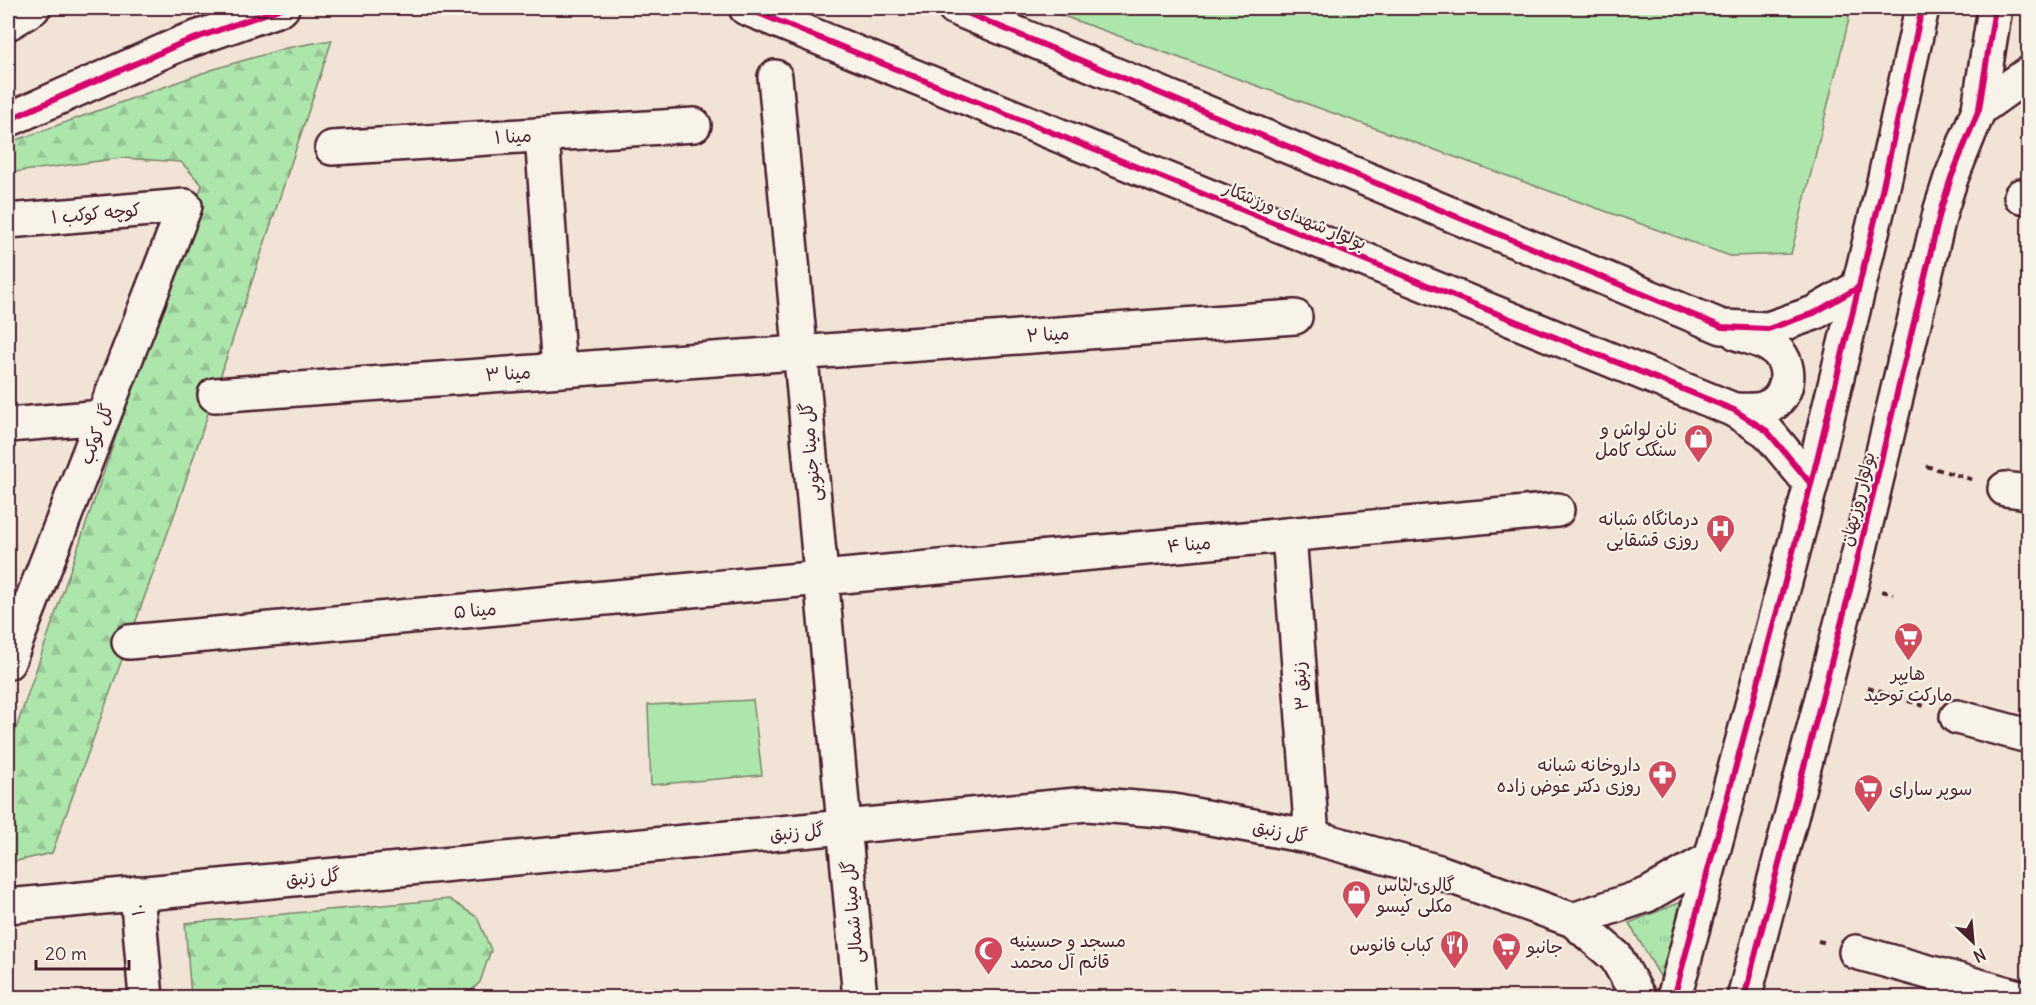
<svg xmlns="http://www.w3.org/2000/svg" width="2036" height="1005" viewBox="0 0 2036 1005" font-family="Delius,'Playpen Sans Arabic',sans-serif">
<style>
.grass{fill:url(#grass-tufts);stroke:#7b826b;stroke-width:1.5}
.forest{fill:url(#forest-firs);stroke:#7b826b;stroke-width:1.5}
.pitch{fill:#ace6ab;stroke:#7b826b;stroke-width:1.5}
.lines{fill:none;stroke-linecap:round;stroke-linejoin:round}
.minor-casing{stroke:#4a1f2b;stroke-width:38}
.tertiary-casing{stroke:#4a1f2b;stroke-width:38}
.secondary-casing{stroke:#4a1f2b;stroke-width:38}
.path{stroke:#4a1f2b;stroke-width:4;stroke-dasharray:6 4.5;stroke-linecap:butt}
.minor{stroke:#f7f3e8;stroke-width:33}
.tertiary{stroke:#f7f3e8;stroke-width:33}
.secondary{stroke:#f7f3e8;stroke-width:33}
.cycleway-casing{stroke:#f7f3e8;stroke-width:10}
.cycleway{stroke:#d6006c;stroke-width:6}
.labels{text-anchor:middle;dominant-baseline:central;stroke-width:4.5;stroke-linejoin:round;paint-order:stroke}
.street-label{font-size:18px;fill:#4a1f2b;stroke:#f7f3e8}
.poi-label{font-size:18px;fill:#4a1f2b;stroke:#f7f3e8;text-anchor:end}
</style>
<defs>
<pattern id="grass-tufts" width="24" height="20" patternUnits="userSpaceOnUse" patternTransform="scale(1.5)"><rect width="24" height="20" fill="#ace6ab"/><path d="M3 7l-1-3M5 7V3M7 7l1-3M15 17l-1-3M17 17v-4M19 17l1-3" fill="none" stroke="#96c593"/></pattern>
<pattern id="forest-firs" width="22" height="20" patternUnits="userSpaceOnUse" patternTransform="scale(1.5)"><rect width="22" height="20" fill="#ace6ab"/><path d="M5 1l3.5 6h-7zM16 11l3.5 6h-7z" fill="#96c593"/></pattern>
</defs>
<rect width="100%" height="100%" fill="#f1e4d6"/>
<filter id="ink" filterUnits="userSpaceOnUse"><feTurbulence type="fractalNoise" baseFrequency=".0167" numOctaves="2"/><feDisplacementMap in="SourceGraphic" scale="12" xChannelSelector="R" yChannelSelector="G"/><feConvolveMatrix kernelMatrix="1 2 1 2 8 2 1 2 1" color-interpolation-filters="sRGB"/></filter>
<g filter="url(#ink)">
<polygon class="grass" points="1686,900 1668,990 1629,923"/>
<g class="forest">
<polygon points="332,40 177,507 52,853 8,863 8,752 202,185 181,162 122,158 8,173 8,143 211,70 286,48"/>
<polygon points="449,899 477,917 491,950 480,982 465,997 191,997 185,923"/>
</g>
<g class="pitch">
<polygon points="1041,8 1848,8 1849,19 1791,254 1730,256"/>
<polygon points="753,700 762,775 651,785 648,705"/>
</g>
<g class="lines">
<defs>
<g id="minor">
<polyline points="542,135 559,370"/>
<polyline points="332,148 694,125"/>
<polyline points="2021,196 2028,197"/>
<polyline points="8,221 185,206 8,662"/>
<polyline points="215,395 1295,317"/>
<polyline points="8,425 103,417"/>
<polyline points="2005,489 2028,492"/>
<polyline points="1289,535 1312,837"/>
<polyline points="129,642 1557,510"/>
<polyline points="1957,717 2028,736"/>
<polyline points="137,893 146,998"/>
<polyline points="1856,952 2022,998"/>
</g>
<g id="tertiary">
<polyline points="775,77 860,998"/>
<polyline points="1979,109 2028,74"/>
<polyline points="8,906 1087,804 1173,811 1312,837 1439,872 1573,920 1616,957 1639,998"/>
<polyline points="1573,920 1647,895 1710,859"/>
</g>
<g id="secondary">
<polyline points="746,8 1734,410 1767,431 1811,484"/>
<polyline points="955,8 1722,327 1768,329 1814,313 1859,287"/>
<polyline points="8,23 33,8"/>
<polyline points="8,120 182,43 282,8"/>
<path d="M1734,410C1743,410 1754,411 1762,409C1787,403 1794,372 1779,353C1769,341 1751,338 1737,333"/>
<polyline points="1674,998 1811,484 1882,191 1922,8"/>
<polyline points="1744,998 1852,582 1941,209 1951,178 1979,109 1995,8"/>
</g>
</defs>
<use href="#minor" class="minor-casing"/>
<use href="#tertiary" class="tertiary-casing"/>
<use href="#secondary" class="secondary-casing"/>
<g class="path">
<polyline points="1926,466 1974,480"/>
<polyline points="1882,591 1893,594"/>
<polyline points="1868,688 1927,707"/>
<polyline points="1818,941 1827,943"/>
</g>
<use href="#minor" class="minor"/>
<use href="#tertiary" class="tertiary"/>
<use href="#secondary" class="secondary"/>
<defs>
<g id="cycleway">
<polyline points="746,8 1734,410 1767,431 1811,484"/>
<polyline points="955,8 1722,327 1768,329 1814,313 1859,287"/>
<polyline points="8,120 182,43 282,8"/>
<polyline points="1674,998 1811,484 1882,191 1922,8"/>
<polyline points="1744,998 1852,582 1941,209 1951,178 1979,109 1995,8"/>
</g>
</defs>
<use href="#cycleway" class="cycleway-casing"/>
<use href="#cycleway" class="cycleway"/>
</g>
</g>
<defs>
<symbol id="shop-pin" viewBox="-11 -11 22 30"><path d="M0 17L-7.5 6A9.5 9.5 0 1 1 7.5 6Z" fill="#d1495b" stroke="#f7f3e8"/><path d="M-5-2.5h2.3a2.7 3.5 0 0 1 5.4 0H5L5.5 6h-11ZM-1.5-2.5h3a1.5 2.3 0 0 0-3 0Z" fill="#fff"/></symbol>
<symbol id="hospital-pin" viewBox="-11 -11 22 30"><path d="M0 17L-7.5 6A9.5 9.5 0 1 1 7.5 6Z" fill="#d1495b" stroke="#f7f3e8"/><path d="M-5-5h3v3.5h4V-5h3V5h-3V1.5h-4V5h-3Z" fill="#fff"/></symbol>
<symbol id="supermarket-pin" viewBox="-11 -11 22 30"><path d="M0 17L-7.5 6A9.5 9.5 0 1 1 7.5 6Z" fill="#d1495b" stroke="#f7f3e8"/><path d="M-6-5.5h2.5l.6 2H6L4.5 2H-2.5L-4.4-4H-6ZM-1.5 3.2a1.3 1.3 0 1 0 .1 0ZM3 3.2a1.3 1.3 0 1 0 .1 0Z" fill="#fff"/></symbol>
<symbol id="pharmacy-pin" viewBox="-11 -11 22 30"><path d="M0 17L-7.5 6A9.5 9.5 0 1 1 7.5 6Z" fill="#d1495b" stroke="#f7f3e8"/><path d="M-2-6h4v4h4v4h-4v4h-4v-4h-4v-4h4Z" fill="#fff"/></symbol>
<symbol id="restaurant-pin" viewBox="-11 -11 22 30"><path d="M0 17L-7.5 6A9.5 9.5 0 1 1 7.5 6Z" fill="#d1495b" stroke="#f7f3e8"/><path d="M-5-6h1v4h1v-4h1v4h1v-4h1v5L-1.5 .5V6h-2V.5L-5-1ZM5-6V6H3V1.5H1.5Q1.5-4 5-6Z" fill="#fff"/></symbol>
<symbol id="mosque-pin" viewBox="-11 -11 22 30"><path d="M0 17L-7.5 6A9.5 9.5 0 1 1 7.5 6Z" fill="#d1495b" stroke="#f7f3e8"/><path d="M3.5-4.9A6 6 0 1 0 3.5 4.9A5 5 0 1 1 3.5-4.9Z" fill="#fff"/></symbol>
</defs>
<g fill-rule="evenodd">
<use href="#shop-pin" x="1682" y="422" width="33" height="45"/>
<use href="#hospital-pin" x="1704" y="512" width="33" height="45"/>
<use href="#supermarket-pin" x="1892" y="620" width="33" height="45"/>
<use href="#pharmacy-pin" x="1646" y="758" width="33" height="45"/>
<use href="#supermarket-pin" x="1852" y="772" width="33" height="45"/>
<use href="#shop-pin" x="1340" y="878" width="33" height="45"/>
<use href="#restaurant-pin" x="1438" y="928" width="33" height="45"/>
<use href="#supermarket-pin" x="1490" y="930" width="33" height="45"/>
<use href="#mosque-pin" x="972" y="934" width="33" height="45"/>
</g>
<g class="labels">
<g class="street-label">
<text transform="translate(513 136) rotate(-4)">مینا ۱</text>
<text transform="translate(96 213) rotate(-5)">کوچه کوکب ۱</text>
<text transform="translate(1295 215) rotate(22)">بولوار شهدای ورزشکار</text>
<text transform="translate(1048 334) rotate(-4)">مینا ۲</text>
<text transform="translate(508 373) rotate(-4)">مینا ۳</text>
<text transform="translate(96 434) rotate(-69)">گل کوکب</text>
<text transform="translate(810 452) rotate(-95)">گل مینا جنوبی</text>
<text transform="translate(1857 499) rotate(-76)">بولوار روزبهان</text>
<text transform="translate(1189 544) rotate(-5)">مینا ۴</text>
<text transform="translate(475 610) rotate(-5)">مینا ۵</text>
<text transform="translate(1300 686) rotate(-94)">زنبق ۳</text>
<text transform="translate(1280 831) rotate(11)">گل زنبق</text>
<text transform="translate(797 832) rotate(-5)">گل زنبق</text>
<text transform="translate(313 877) rotate(-5)">گل زنبق</text>
<text transform="translate(138 910) rotate(-95)">۱۰</text>
<text transform="translate(852 912) rotate(-95)">گل مینا شمالی</text>
</g>
<g class="poi-label">
<text x="1677" y="428">نان لواش و<tspan x="1677" dy="21">سنگک کامل</tspan></text>
<text x="1699" y="518">درمانگاه شبانه<tspan x="1699" dy="21">روزی قشقایی</tspan></text>
<text x="1908" y="673" text-anchor="middle">هایپر<tspan x="1908" dy="21">مارکت توحید</tspan></text>
<text x="1641" y="764">داروخانه شبانه<tspan x="1641" dy="21">روزی دکتر عوض زاده</tspan></text>
<text x="1889" y="788" text-anchor="start">سوپر سارای</text>
<text x="1377" y="884" text-anchor="start">گالری لباس<tspan x="1377" dy="21">مکلی کیسو</tspan></text>
<text x="1010" y="940" text-anchor="start">مسجد و حسینیه<tspan x="1010" dy="21">قائم آل محمد</tspan></text>
<text x="1434" y="944">کباب فانوس</text>
<text x="1527" y="946" text-anchor="start">جانبو</text>
</g>
</g>
<rect width="2036" height="1005" fill="none" stroke="#f7f3e8" stroke-width="30"/>
<rect x="15" y="15" width="2006" height="975" fill="none" stroke="#4a1f2b" stroke-width="2" filter="url(#ink)"/>
<g transform="translate(1973 942) rotate(154)" stroke="#f7f3e8" stroke-width="4.5" paint-order="stroke">
<path d="M0-4.5L10 22L0 15L-10 22Z" fill="#4a1f2b"/>
<text y="-9" font-size="16" font-weight="bold" text-anchor="middle" fill="#4a1f2b">N</text>
</g>
<path d="M36 960v9h93v-9" fill="none" stroke="#4a1f2b" stroke-width="3"/>
<text x="45" y="960" font-size="18" fill="#4a1f2b" stroke="#f7f3e8" stroke-width="4.5" paint-order="stroke">20 m</text>
</svg>
